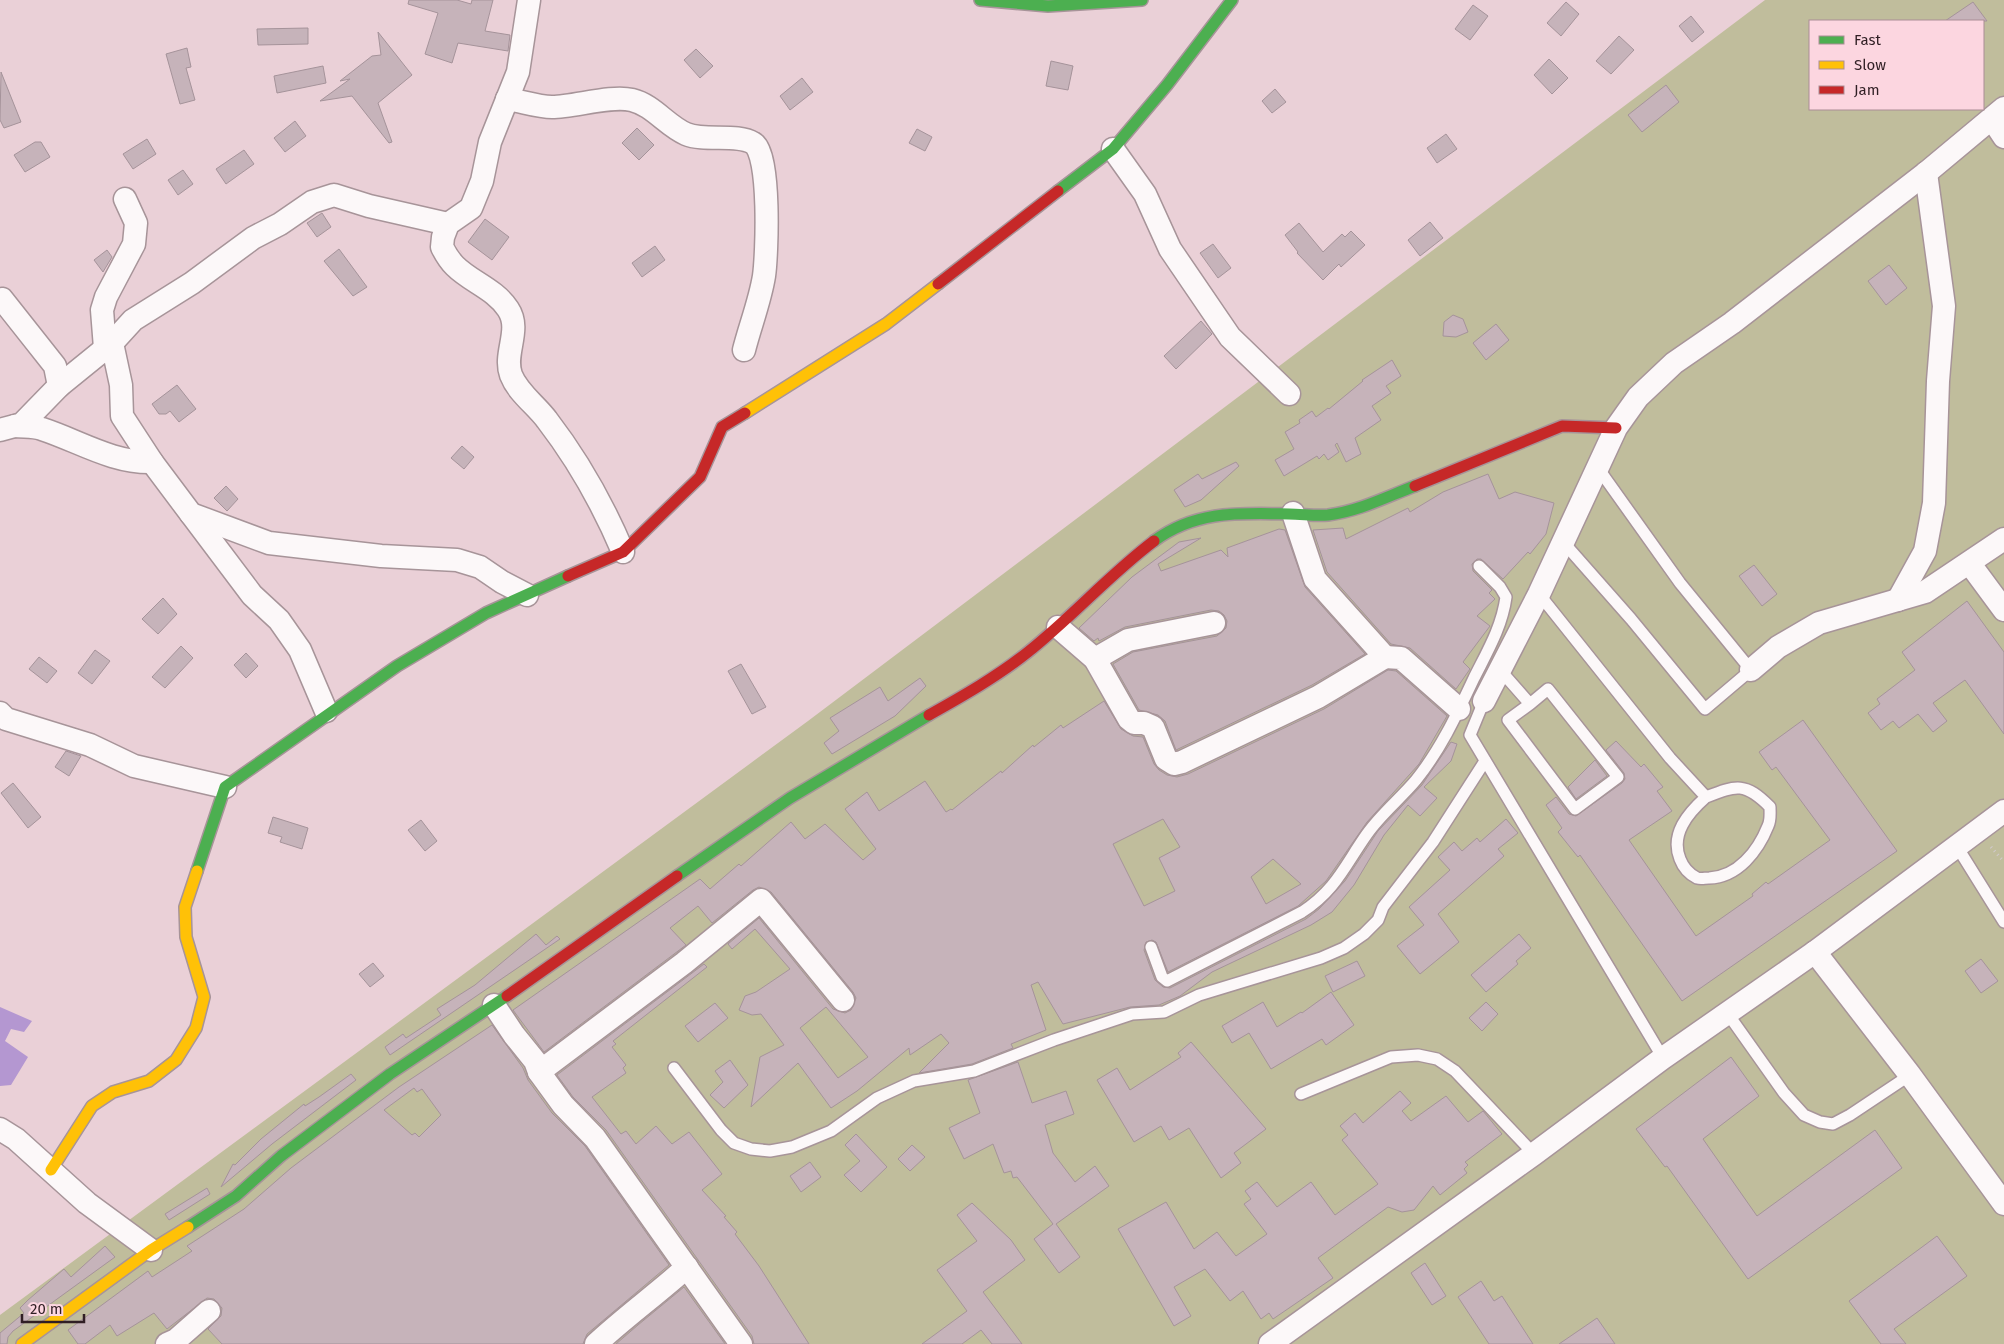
<svg xmlns="http://www.w3.org/2000/svg" width="2004" height="1344" viewBox="0 0 2004 1344" font-family="'Fira Sans',sans-serif">
<style>
.green{fill:#c0bd9c;fill-rule:evenodd}
.water{fill:#b497d1}
.building{fill:#c6b3ba;stroke:#a5939a;fill-rule:evenodd}
.lines{fill:none;stroke-linecap:round;stroke-linejoin:round}
.lane-casing{stroke:#a79499;stroke-width:14}
.street-casing{stroke:#a79499;stroke-width:25}
.fast-casing{stroke:#a79499;stroke-width:14}
.slow-casing{stroke:#a79499;stroke-width:14}
.jam-casing{stroke:#a79499;stroke-width:14}
.path{stroke:#d1cacc;stroke-width:3;stroke-dasharray:1 4;stroke-linecap:butt}
.lane{stroke:#fcf8f9;stroke-width:11}
.street{stroke:#fcf8f9;stroke-width:22}
.fast{stroke:#4caf50;stroke-width:11}
.slow{stroke:#ffc107;stroke-width:11}
.jam{stroke:#c62828;stroke-width:11}
</style>
<rect width="100%" height="100%" fill="#ead0d7"/>
<path class="green" d="M1765,0H2004V1344H0V1315L808,721ZM1810,21H1983V109H1810Z"/>
<polygon class="water" points="0,1007 32,1021 24,1032 11,1029 5,1041 28,1057 11,1085 0,1086"/>
<g class="building">
<polygon points="409,0 457,0 471,4 472,0 493,0 485,31 510,35 508,51 458,43 452,63 425,54 438,13 408,4"/>
<polygon points="1566,2 1579,14 1561,36 1547,23"/>
<polygon points="1973,2 1987,21 1945,21"/>
<polygon points="1473,5 1488,16 1470,40 1455,29"/>
<polygon points="1691,16 1704,32 1692,42 1679,26"/>
<polygon points="308,28 308,44 258,45 257,29"/>
<polygon points="378,32 412,75 378,103 392,142 389,143 352,96 320,101 350,79 340,81 372,56 381,55"/>
<polygon points="1619,36 1634,50 1611,74 1596,61"/>
<polygon points="187,48 191,67 186,68 195,100 180,104 166,54"/>
<polygon points="696,49 713,66 700,78 684,60"/>
<polygon points="1549,59 1568,78 1552,94 1534,75"/>
<polygon points="1051,61 1073,66 1068,90 1046,86"/>
<polygon points="323,66 326,83 277,93 274,76"/>
<polygon points="1,72 21,122 4,128 0,120"/>
<polygon points="802,78 813,92 790,110 780,96"/>
<polygon points="1666,85 1679,102 1642,132 1628,115"/>
<polygon points="1275,89 1286,102 1272,113 1262,101"/>
<polygon points="295,121 306,136 285,152 274,138"/>
<polygon points="637,128 654,145 639,160 622,143"/>
<polygon points="917,129 932,137 925,151 909,143"/>
<polygon points="1446,134 1457,149 1437,163 1427,148"/>
<polygon points="147,139 156,154 133,169 123,154"/>
<polygon points="35,142 41,142 50,157 25,172 14,155"/>
<polygon points="244,150 254,164 226,184 216,169"/>
<polygon points="183,170 193,184 178,195 168,180"/>
<polygon points="322,213 331,227 317,237 307,223"/>
<polygon points="485,219 509,237 492,260 468,242"/>
<polygon points="1430,222 1443,238 1420,256 1408,240"/>
<polygon points="1299,223 1323,252 1342,234 1345,237 1351,231 1365,245 1341,267 1339,264 1323,280 1297,253 1298,252 1285,235"/>
<polygon points="1213,244 1231,268 1218,278 1200,253"/>
<polygon points="655,246 665,260 642,277 632,263"/>
<polygon points="339,249 367,287 353,296 324,261"/>
<polygon points="107,250 112,257 103,272 94,260"/>
<polygon points="1889,265 1907,288 1886,305 1868,281"/>
<polygon points="1453,315 1463,319 1468,332 1456,337 1443,336 1444,322"/>
<polygon points="1201,321 1212,334 1176,369 1164,356"/>
<polygon points="1496,324 1509,340 1486,360 1473,343"/>
<polygon points="1392,360 1401,376 1386,386 1391,393 1372,406 1381,420 1355,438 1361,454 1346,462 1337,443 1335,445 1339,452 1328,460 1324,454 1319,459 1317,456 1284,476 1275,460 1294,449 1285,432 1300,423 1299,420 1312,411 1316,417 1328,408 1329,409 1363,381 1362,380"/>
<polygon points="177,385 196,409 179,422 170,411 166,414 159,414 152,404"/>
<polygon points="462,446 474,457 464,469 451,458"/>
<polygon points="1236,462 1239,466 1201,500 1185,507 1174,490 1198,474 1202,479"/>
<polygon points="1488,474 1499,499 1515,492 1554,503 1546,534 1530,554 1528,552 1503,579 1481,559 1477,559 1472,564 1473,571 1492,590 1489,593 1495,599 1477,616 1490,626 1463,662 1470,669 1456,689 1410,648 1391,644 1327,572 1313,530 1343,528 1346,539 1408,508 1410,512 1443,492"/>
<polygon points="226,486 238,499 227,511 214,498"/>
<polygon points="1279,529 1285,530 1305,587 1365,654 1312,685 1176,750 1165,721 1158,715 1139,710 1113,664 1133,652 1217,636 1226,628 1227,621 1224,615 1219,611 1211,610 1125,627 1099,641 1098,638 1094,641 1079,628 1132,577 1179,542 1201,538 1158,564 1161,571 1221,550 1228,557 1227,548"/>
<polygon points="1754,565 1777,594 1762,606 1739,576"/>
<polygon points="163,598 177,614 158,634 142,619"/>
<polygon points="1967,601 2004,652 2004,734 1965,680 1933,703 1947,721 1933,732 1918,714 1899,728 1893,721 1881,730 1868,713 1880,704 1877,699 1915,670 1902,652"/>
<polygon points="181,646 193,658 165,688 152,677"/>
<polygon points="95,650 110,661 92,684 78,673"/>
<polygon points="246,653 258,666 246,678 234,665"/>
<polygon points="39,657 57,671 47,683 29,669"/>
<polygon points="741,664 766,707 752,714 728,671"/>
<path d="M1388,670L1396,671L1447,716L1419,764L1367,822L1326,881L1298,906L1168,972L1156,942L1152,940L1146,942L1144,950L1155,980L1163,987L1170,988L1306,919L1319,909L1345,881L1378,831L1422,785L1451,742L1457,744L1451,761L1424,787L1437,798L1420,816L1408,805L1384,835L1354,885L1332,912L1311,925L1212,972L1180,996L1159,1005L1130,1007L1063,1024L1038,982L1031,985L1046,1030L1011,1044L1013,1048L972,1064L919,1073L949,1043L941,1034L910,1055L909,1048L857,1091L831,1108L798,1063L751,1107L760,1057L784,1045L761,1014L752,1015L739,1010L745,996L756,992L790,969L755,929L732,949L728,944L759,918L833,1009L845,1013L851,1010L856,998L853,992L771,892L759,887L753,890L712,923L698,906L670,928L686,945L544,1052L513,1010L700,879L710,889L739,864L741,866L791,822L805,839L825,824L863,860L876,849L845,809L867,792L879,811L925,781L946,812L951,809L952,810L1001,771L1002,773L1033,745L1034,747L1061,725L1063,728L1104,701L1121,729L1133,736L1143,737L1154,764L1159,770L1167,775L1177,777L1188,774L1324,709ZM1163,819L1180,847L1159,858L1175,891L1144,906L1113,844ZM1273,859L1301,884L1266,904L1251,877ZM826,1007L868,1057L838,1078L800,1028Z"/>
<polygon points="920,678 926,686 895,716 832,754 824,743 839,731 830,718 880,687 888,701"/>
<polygon points="1803,720 1897,851 1682,1001 1580,855 1578,857 1558,832 1562,828 1546,805 1556,797 1569,814 1576,816 1622,783 1625,779 1624,773 1606,750 1616,741 1641,767 1644,764 1663,787 1657,791 1672,811 1629,840 1696,936 1753,896 1752,894 1766,882 1768,884 1830,840 1776,767 1772,770 1759,752"/>
<polygon points="66,751 81,756 69,776 55,767"/>
<polygon points="1595,760 1607,776 1576,799 1568,787"/>
<polygon points="13,783 41,817 28,828 1,793"/>
<polygon points="273,817 308,828 302,849 280,842 282,837 268,833"/>
<polygon points="1506,819 1518,833 1498,849 1504,856 1438,914 1459,942 1420,974 1397,946 1424,925 1409,907 1450,870 1438,857 1454,842 1462,851 1477,838 1480,842"/>
<polygon points="421,820 437,841 425,851 408,830"/>
<polygon points="536,934 546,945 557,936 560,939 390,1055 385,1047 403,1034 406,1038 441,1015 437,1009 475,985"/>
<polygon points="1519,934 1531,948 1516,961 1518,964 1486,992 1471,975"/>
<polygon points="1981,959 1998,981 1981,993 1965,971"/>
<polygon points="1357,961 1365,976 1333,992 1325,976"/>
<polygon points="373,963 384,976 370,987 359,974"/>
<polygon points="704,964 707,967 613,1041 616,1044 612,1047 626,1065 623,1068 626,1073 592,1097 621,1134 626,1131 636,1144 656,1126 672,1144 689,1132 722,1174 702,1190 726,1216 724,1217 737,1232 735,1234 759,1266 809,1344 754,1344 752,1336 606,1130 573,1097 557,1075"/>
<polygon points="1331,992 1354,1025 1326,1045 1322,1039 1271,1069 1249,1033 1232,1043 1222,1026 1263,1002 1277,1027 1301,1012 1302,1013"/>
<polygon points="1486,1002 1498,1014 1482,1031 1469,1018"/>
<polygon points="715,1003 728,1018 698,1042 685,1026"/>
<path d="M492,1025L523,1068L528,1080L552,1113L585,1146L669,1265L587,1334L583,1344H222L208,1329L221,1316L222,1308L214,1299L207,1298L167,1329L154,1313L117,1336L110,1325L85,1344H78L68,1330L148,1271L152,1277L192,1251L187,1246L244,1209L291,1168L399,1087ZM414,1088L417,1092L422,1089L441,1115L419,1137L415,1133L412,1135L384,1110Z"/>
<polygon points="1191,1042 1266,1129 1234,1153 1241,1163 1221,1178 1189,1128 1169,1140 1161,1126 1134,1142 1097,1080 1117,1068 1130,1090 1181,1057 1178,1053"/>
<polygon points="1731,1057 1759,1096 1703,1139 1757,1216 1875,1130 1902,1168 1748,1279 1667,1166 1665,1167 1636,1129"/>
<polygon points="730,1060 748,1085 724,1108 710,1095 723,1082 715,1071"/>
<polygon points="1018,1062 1032,1103 1066,1091 1074,1114 1045,1125 1053,1153 1075,1182 1095,1166 1109,1186 1056,1224 1080,1257 1059,1273 1034,1239 1053,1224 1017,1177 1013,1178 1011,1171 1004,1173 993,1144 964,1159 949,1128 980,1113 968,1080"/>
<polygon points="351,1074 356,1080 272,1144 221,1187 233,1164 235,1165 261,1139 304,1104 305,1106 319,1097"/>
<polygon points="1400,1091 1411,1103 1402,1111 1411,1121 1446,1096 1468,1122 1483,1111 1502,1134 1465,1162 1468,1165 1464,1169 1467,1173 1440,1195 1433,1186 1414,1210 1402,1212 1388,1207 1318,1258 1333,1278 1273,1319 1269,1313 1261,1319 1243,1291 1230,1301 1205,1269 1174,1287 1191,1316 1174,1326 1118,1229 1166,1202 1194,1249 1217,1232 1236,1256 1267,1234 1244,1204 1251,1199 1245,1191 1257,1182 1277,1207 1311,1182 1335,1215 1378,1184 1342,1140 1348,1135 1340,1126 1355,1113 1363,1123"/>
<polygon points="856,1134 887,1167 861,1192 844,1175 860,1161 845,1145"/>
<polygon points="912,1145 925,1157 910,1171 898,1159"/>
<polygon points="810,1162 821,1177 801,1192 790,1176"/>
<polygon points="207,1188 210,1194 169,1220 165,1214"/>
<polygon points="972,1203 1011,1240 1025,1260 983,1292 1022,1344 992,1344 981,1330 962,1344 922,1344 967,1311 937,1270 977,1241 957,1215"/>
<polygon points="1937,1236 1967,1276 1894,1329 1906,1344 1881,1344 1849,1301"/>
<polygon points="105,1246 115,1257 13,1331 8,1337 7,1344 0,1344 0,1333 24,1313 20,1308 28,1300 64,1269 71,1277"/>
<polygon points="1425,1263 1446,1296 1432,1305 1411,1273"/>
<polygon points="1481,1281 1494,1301 1502,1296 1533,1344 1489,1344 1458,1297"/>
<polygon points="684,1287 725,1344 616,1344 638,1325"/>
<polygon points="1597,1318 1615,1344 1559,1344"/>
</g>
<g class="lines">
<defs>
<g id="lane">
<polyline points="1564,543 1631,619 1705,709 1751,670 1680,583 1598,468"/>
<path d="M1539,594L1670,758L1706,797C1737,785 1745,782 1770,807C1770,813 1771,820 1768,826C1758,851 1738,877 1709,878C1705,878 1701,879 1697,878C1689,874 1683,867 1680,859C1670,834 1688,813 1706,797"/>
<polyline points="1501,671 1530,704 1548,689 1618,777 1575,809 1508,720 1530,704"/>
<polyline points="1484,701 1470,735 1663,1058"/>
<polyline points="1956,845 2004,922"/>
<path d="M1151,947L1162,977L1167,981L1302,912C1336,890 1345,865 1367,834C1381,814 1400,799 1416,780C1441,749 1457,714 1474,678C1487,652 1502,627 1506,597L1500,587L1479,566"/>
<polyline points="1728,1014 1784,1093 1804,1115 1820,1122 1833,1124 1850,1115 1910,1075"/>
<polyline points="674,1068 721,1130 734,1143 751,1149 770,1151 792,1147 831,1131 877,1098 914,1081 974,1071 1054,1040 1132,1014 1164,1012 1199,995 1321,958 1344,948 1364,934 1378,920 1383,907 1433,842 1485,761"/>
<polyline points="1301,1094 1391,1057 1418,1055 1437,1059 1455,1071 1534,1154"/>
</g>
<g id="street">
<path d="M529,0L518,72L490,142L482,181L471,208L448,224L443,237L442,247C445,253 449,260 455,266C471,282 495,289 508,309C522,330 503,353 511,375C518,393 536,405 547,420C577,459 604,507 623,552"/>
<path d="M507,99C521,101 538,107 552,107C574,107 611,95 632,100C653,105 667,126 686,134C705,142 737,133 753,143C771,153 767,255 764,276C760,301 750,326 744,350"/>
<polyline points="1992,119 2004,137"/>
<polyline points="1113,149 1145,194 1170,249 1230,337 1289,394"/>
<polyline points="2,299 55,366 59,386"/>
<polyline points="112,343 121,385 122,416 152,462 191,514 269,543 381,556 457,560 480,567 502,582 527,595"/>
<polyline points="105,348 102,310 106,297 134,244 136,223 125,199"/>
<path d="M15,426C24,427 34,426 42,429C79,441 112,463 152,462"/>
<polyline points="0,430 22,424 59,386 112,343 133,320 192,283 253,238 280,224 312,202 334,195 369,206 448,224"/>
<polyline points="191,514 252,595 279,620 300,650 326,711"/>
<polyline points="1970,564 2004,610"/>
<polyline points="1898,600 1925,551 1934,503 1938,381 1944,306 1926,173"/>
<polyline points="1058,627 1095,659 1129,719 1134,723 1144,723 1153,727 1166,759 1174,764 1182,762 1318,697 1385,657 1315,579 1293,513"/>
<polyline points="1385,657 1401,658 1459,709"/>
<polyline points="1095,659 1128,640 1214,623"/>
<polyline points="1751,670 1778,647 1819,623 1925,592 2004,539"/>
<polyline points="1484,701 1539,594 1616,428 1638,397 1674,363 1732,323 1926,173 2004,108"/>
<polyline points="0,713 6,719 90,745 134,766 225,787"/>
<polyline points="1815,952 1910,1075 2004,1204"/>
<polyline points="494,1005 514,1035 535,1061 539,1072 563,1105 595,1138 741,1344"/>
<polyline points="539,1072 684,963 761,900 843,1000"/>
<polyline points="0,1129 16,1139 87,1203 151,1250"/>
<polyline points="167,1344 176,1340 209,1311"/>
<path d="M596,1344C625,1317 657,1294 687,1267"/>
<polyline points="1270,1344 1534,1154 1663,1058 1815,952 2004,811"/>
</g>
<g id="fast">
<polyline points="980,0 1048,6 1142,0"/>
<polyline points="1058,191 1113,149 1167,85 1232,0"/>
<path d="M1154,541C1196,510 1239,513 1289,514C1302,514 1315,516 1328,515C1359,511 1386,497 1415,486"/>
<polyline points="197,871 225,787 397,666 486,613 568,576"/>
<polyline points="677,876 790,798 929,715"/>
<polyline points="188,1227 236,1196 281,1156 390,1074 507,996"/>
</g>
<g id="slow">
<polyline points="745,413 886,324 938,284"/>
<polyline points="51,1170 92,1106 113,1092 149,1081 176,1060 196,1028 204,997 186,937 185,907 197,871"/>
<polyline points="22,1344 151,1250 188,1227"/>
</g>
<g id="jam">
<polyline points="938,284 1058,191"/>
<polyline points="1415,486 1562,426 1616,428"/>
<polyline points="568,576 623,552 700,477 722,427 745,413"/>
<path d="M929,715C963,696 998,676 1028,652C1072,617 1109,575 1154,541"/>
<polyline points="507,996 677,876"/>
</g>
</defs>
<use href="#lane" class="lane-casing"/>
<use href="#street" class="street-casing"/>
<use href="#fast" class="fast-casing"/>
<use href="#slow" class="slow-casing"/>
<use href="#jam" class="jam-casing"/>
<polyline class="path" points="1991,847 2004,862"/>
<use href="#lane" class="lane"/>
<use href="#street" class="street"/>
<use href="#fast" class="fast"/>
<use href="#slow" class="slow"/>
<use href="#jam" class="jam"/>
</g>
<rect x="1809" y="20" width="175" height="90" fill="#fcd6e0" stroke="#aa8d95"/>
<rect x="1819" y="36" width="25" height="8" fill="#4caf50" stroke="#aa8d95"/>
<text x="1854" y="45" font-size="15" fill="#301f24">Fast</text>
<rect x="1819" y="61" width="25" height="8" fill="#ffc107" stroke="#aa8d95"/>
<text x="1854" y="70" font-size="15" fill="#301f24">Slow</text>
<rect x="1819" y="86" width="25" height="8" fill="#c62828" stroke="#aa8d95"/>
<text x="1854" y="95" font-size="15" fill="#301f24">Jam</text>
<path d="M22 1314v8h62v-8" fill="none" stroke="#301f24" stroke-width="2.5"/>
<text x="30" y="1314" font-size="15" fill="#301f24" stroke="#fcd6e0" stroke-width="4" paint-order="stroke">20 m</text>
</svg>
